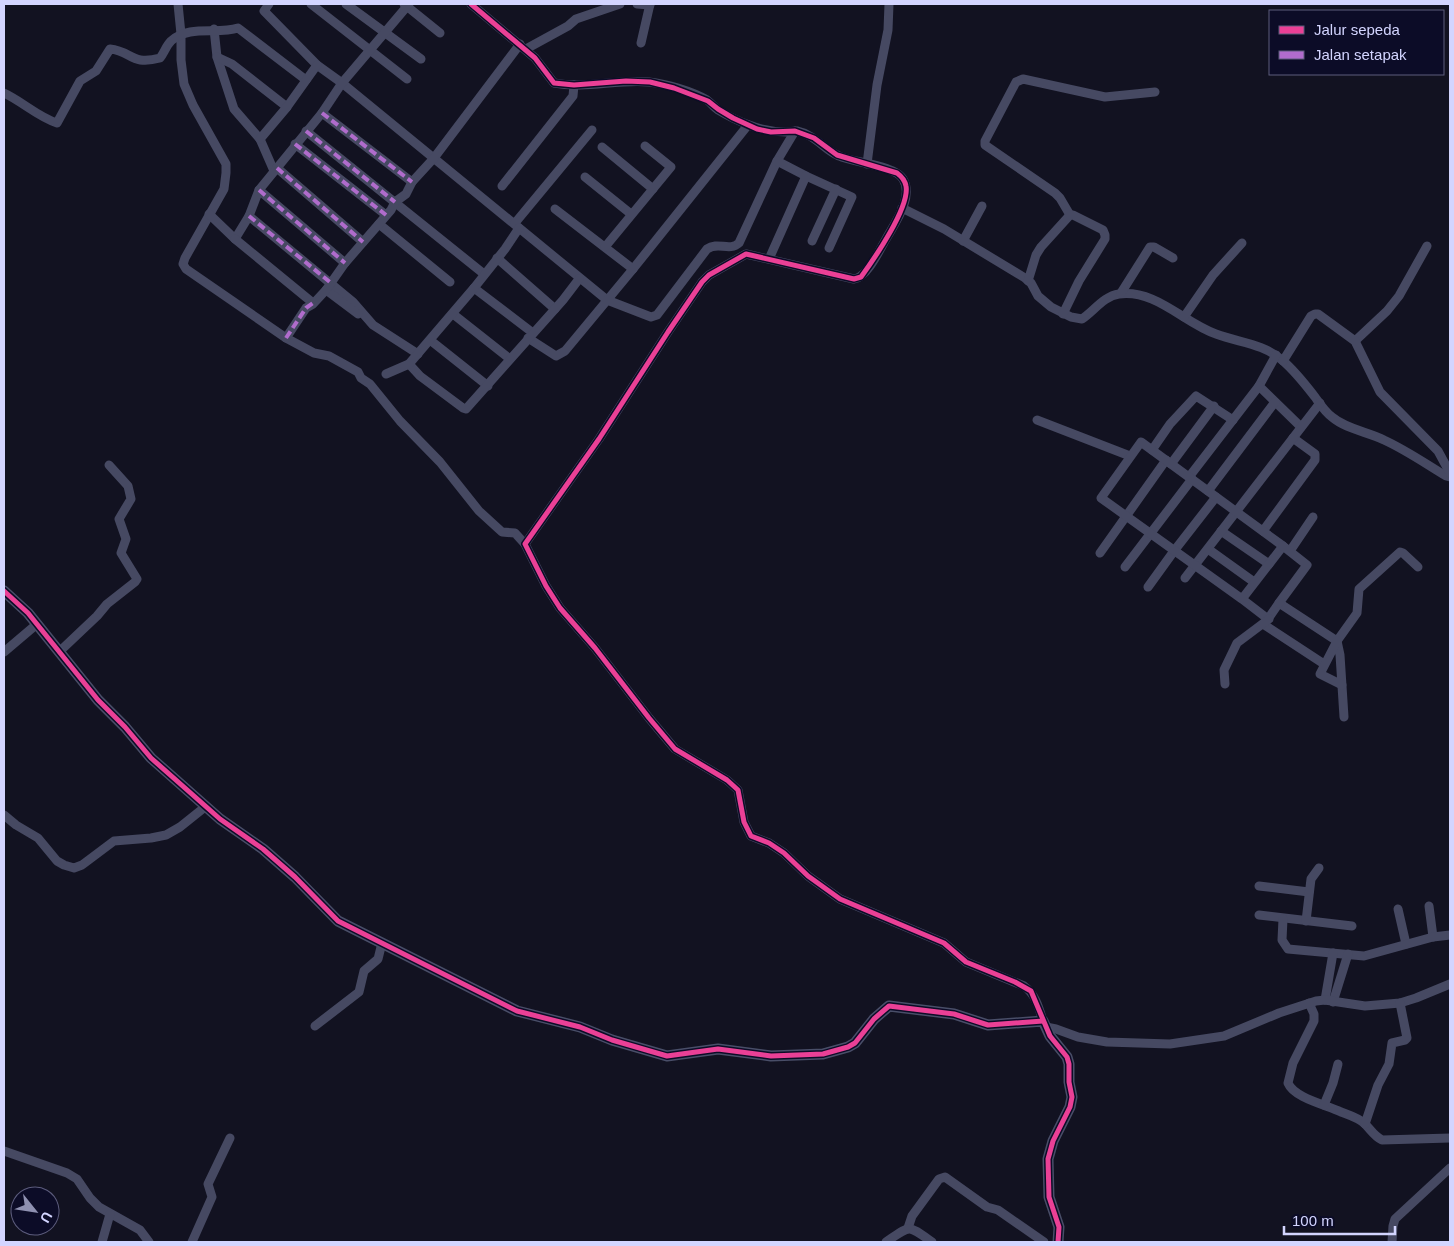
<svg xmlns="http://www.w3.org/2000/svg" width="1454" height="1246" viewBox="0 0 1454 1246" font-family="Helvetica,sans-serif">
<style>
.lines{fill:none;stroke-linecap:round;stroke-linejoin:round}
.street{stroke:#464962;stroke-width:9}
.secondary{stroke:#494e68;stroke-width:11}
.quiet{stroke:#b06ccc;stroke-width:4;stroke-dasharray:8 4;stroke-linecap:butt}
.cycleway-casing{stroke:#0c0c27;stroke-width:8}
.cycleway{stroke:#ea4096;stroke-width:5}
</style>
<rect width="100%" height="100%" fill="#121221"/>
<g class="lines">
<g class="street">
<polyline points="178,4 181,34 181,60 184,84 193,105 226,164 226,173 224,189 185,258 183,264 186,269 286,338 314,353 329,356 358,372 361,378 370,384 400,421 440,462 479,511 502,532 515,533 525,544"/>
<path d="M269,4L264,11L267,14L317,65L342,83L607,300L651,317L657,315L707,249C718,241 729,252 739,243L777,161L795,131"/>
<polyline points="311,4 407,79"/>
<polyline points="346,4 421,59"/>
<polyline points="404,4 440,33"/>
<path d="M471,4L535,58L554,83C585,89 617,79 649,82C667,84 691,91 707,100C711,103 714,107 718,110C728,116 738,121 749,125C761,130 773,132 786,132C790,132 793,131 797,131C816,135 824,150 839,156C855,163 894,165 903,179C914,197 895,223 886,239C880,249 867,278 854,279L746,254L709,275L702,282L668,332L599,439L525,544L546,586L560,608L595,648L649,718L675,749L727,780L738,790L744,822L751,836L769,843L784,853L808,876L840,899L944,943L966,962L1024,986C1036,995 1039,1008 1043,1021"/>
<polyline points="637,4 650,5"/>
<polyline points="214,29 217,57 234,109 260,139 274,171"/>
<polyline points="641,43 650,4"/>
<polyline points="526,49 568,26 576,19 620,4"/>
<polyline points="217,57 232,64 287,107"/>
<path d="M4,93C23,102 38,117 57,123L80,81L96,71L110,49C132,51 131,66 160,58C164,53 166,46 171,41C190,24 217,35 238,28L306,80"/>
<polyline points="322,113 412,182"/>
<polyline points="306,131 484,274"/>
<polyline points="260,139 287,107 317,65"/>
<polyline points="295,144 386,215"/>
<polyline points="602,147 653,189"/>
<polyline points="777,161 806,176 852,197 829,248"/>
<polyline points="867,164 877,85 888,30 889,4"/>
<polyline points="277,168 363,242"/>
<polyline points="585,177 631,214"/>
<polyline points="502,186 573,96 574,85"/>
<polyline points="259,190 345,263"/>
<path d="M902,208L944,229L1025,278L1031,283L1038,296L1051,307L1071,317L1082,319C1094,311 1104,296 1119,294C1156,289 1184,323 1216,334C1240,343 1262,343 1282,360C1295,371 1305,384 1315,397C1320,404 1325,412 1332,417C1346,429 1368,432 1384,440C1406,450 1426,464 1446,476L1450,477"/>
<polyline points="555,209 633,269"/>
<polyline points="209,214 235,239 249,216 259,190 322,113 342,83 409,4"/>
<polyline points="1070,215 1060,198 1055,193 985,145 985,141 1016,82 1023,79 1105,97 1155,92"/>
<polyline points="249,216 353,302 373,325 418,354"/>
<polyline points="515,223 592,130"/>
<polyline points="379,224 450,282"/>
<polyline points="235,239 313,303"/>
<polyline points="812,241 836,189"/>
<polyline points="963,241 982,206"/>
<polyline points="605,247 671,167 645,146"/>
<polyline points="497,258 555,309"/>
<polyline points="769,259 806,176"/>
<polyline points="1028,281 1036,255 1041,247 1070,215 1073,215 1103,230 1105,235 1105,239 1079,281 1063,314"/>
<polyline points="474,288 533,333"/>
<polyline points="326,290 358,314"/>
<polyline points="1121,293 1150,247 1154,247 1173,258"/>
<polyline points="453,314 510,359"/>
<polyline points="1184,317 1213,275 1242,243"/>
<polyline points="286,338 306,308 313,304 326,290 345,263 391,210 395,202 406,194 412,182 434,158 520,44"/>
<polyline points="528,338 556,356 565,351 633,269 748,125"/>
<polyline points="430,340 488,386"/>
<polyline points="1355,341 1387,311 1399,296 1427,246"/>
<polyline points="1276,355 1259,386 1301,427"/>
<polyline points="1283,361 1311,316 1315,314 1318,314 1355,341 1380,392 1438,451 1450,473"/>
<polyline points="409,364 420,376 463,408 466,409 563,300 579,279"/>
<polyline points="386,374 409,364 474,288 505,249 519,228"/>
<polyline points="1037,420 1130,456"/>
<polyline points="1152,450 1170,424 1196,396 1233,420"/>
<polyline points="1171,464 1214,406"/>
<polyline points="1189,477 1259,386"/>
<polyline points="1208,491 1275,402"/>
<polyline points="1221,531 1269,564"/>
<polyline points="1263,531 1315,460 1315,454 1293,438"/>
<polyline points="1208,549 1254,582"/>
<polyline points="1290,551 1313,517"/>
<polyline points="1100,553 1166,460"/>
<polyline points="1125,567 1192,479"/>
<polyline points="1185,578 1320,403"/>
<polyline points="1148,587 1174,551 1216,497"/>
<polyline points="1242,599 1101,498 1141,442 1283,546 1242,599 1268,619 1279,603 1337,641 1340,655 1344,717"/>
<polyline points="1279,603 1307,565 1283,546"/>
<polyline points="1263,624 1324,664"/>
<polyline points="4,652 37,624"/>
<polyline points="59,652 97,616 107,604 135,582 137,579 121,553 126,539 119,519 131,499 128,486 109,465"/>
<polyline points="1225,684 1224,670 1237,643 1269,619"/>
<polyline points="1342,685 1320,674 1337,641 1357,613 1359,589 1400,552 1403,553 1418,567"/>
<polyline points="4,815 16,825 38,838 57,861 64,865 74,868 82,865 114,841 151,838 166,835 180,827 205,807"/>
<polyline points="1259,886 1309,892"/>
<polyline points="1429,906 1433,937"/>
<polyline points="1398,909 1406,944"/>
<polyline points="1259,915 1352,926"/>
<polyline points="1283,919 1282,940 1288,949 1364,956 1433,937 1450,935"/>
<polyline points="1306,921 1311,879 1319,868"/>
<polyline points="1325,1000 1333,953"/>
<polyline points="1333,1002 1348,954"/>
<path d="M1309,1003L1314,1014V1021L1293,1063L1288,1083C1294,1098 1327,1105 1341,1112C1349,1115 1359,1118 1365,1124C1371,1130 1374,1136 1382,1140L1450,1138"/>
<polyline points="315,1026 359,992 364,971 378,959 382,943"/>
<polyline points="1046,1027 1056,1029 1078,1037 1107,1042 1170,1044 1224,1036 1279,1013 1316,1001 1325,1000 1365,1006 1400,1003 1416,998 1450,984"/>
<polyline points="1324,1105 1333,1083 1338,1064"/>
<polyline points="1365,1124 1378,1085 1389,1064 1392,1043 1405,1040 1407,1038 1400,1003"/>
<polyline points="4,1151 67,1173 77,1179 90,1198 99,1207 140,1230 149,1242"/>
<polyline points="908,1228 912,1216 939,1179 945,1177 987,1207 998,1210 1044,1242"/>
<polyline points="102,1242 110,1214"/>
<polyline points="192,1242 212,1197 208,1184 230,1138"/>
<path d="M886,1242C911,1225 907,1224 932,1242"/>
<polyline points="1392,1242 1393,1226 1395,1219 1450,1168"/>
</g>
<polyline class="secondary" points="4,591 28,613 98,700 125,727 151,758 220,819 263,849 295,877 338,921 517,1011 580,1027 612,1040 667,1056 718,1049 771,1056 823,1054 848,1047 855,1043 874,1019 889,1006 954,1014 988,1025 1043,1021 1050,1036 1067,1057 1069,1064 1069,1082 1072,1097 1070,1107 1053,1141 1048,1159 1049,1197 1059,1227 1058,1242"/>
<g class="quiet">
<polyline points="322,113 412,182"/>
<polyline points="306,131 395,202"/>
<polyline points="295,144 386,215"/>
<polyline points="277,168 363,242"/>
<polyline points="259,190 345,263"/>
<polyline points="249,216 331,283"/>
<polyline points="286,338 306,308 313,303"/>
</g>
<defs>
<g id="cycleway">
<path d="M471,4L535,58L554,83L574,85L626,81L650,82L674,88L708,101L718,109L733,118L757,129L771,132L795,131L814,138L837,155L897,173C901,176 905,180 906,186C910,207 874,259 861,277L854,279L746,254L709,275L702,282L668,332L599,439L525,544L546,586L560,608L595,648L649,718L675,749L727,780L738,790L744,822L751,836L769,843L784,853L808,876L840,899L944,943L966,962L1015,982L1031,991L1050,1036L1067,1057L1069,1064V1082L1072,1097L1070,1107L1053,1141L1048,1159L1049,1197L1059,1227L1058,1242"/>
<polyline points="4,591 28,613 98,700 125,727 151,758 220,819 263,849 295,877 338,921 517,1011 580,1027 612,1040 667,1056 718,1049 771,1056 823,1054 848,1047 855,1043 874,1019 889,1006 954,1014 988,1025 1043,1021"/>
</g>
</defs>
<use href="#cycleway" class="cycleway-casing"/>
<use href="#cycleway" class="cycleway"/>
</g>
<rect width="1454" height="1246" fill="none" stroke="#d3d5ff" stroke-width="10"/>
<rect x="1269" y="10" width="175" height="65" fill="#0c0c27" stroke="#5c5c7d"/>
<rect x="1279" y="26" width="25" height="8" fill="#ea4096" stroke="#5c5c7d"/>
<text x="1314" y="35" font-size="15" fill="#d3d5ff">Jalur sepeda</text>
<rect x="1279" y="51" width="25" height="8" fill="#b06ccc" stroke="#5c5c7d"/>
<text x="1314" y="60" font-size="15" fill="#d3d5ff">Jalan setapak</text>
<g transform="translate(35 1211) rotate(120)"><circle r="24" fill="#0c0c27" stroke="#5c5c7d"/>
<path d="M0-4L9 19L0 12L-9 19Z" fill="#8f91b1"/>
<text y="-8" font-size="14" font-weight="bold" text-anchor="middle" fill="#d3d5ff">U</text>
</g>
<path d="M1284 1226v8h111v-8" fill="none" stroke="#d3d5ff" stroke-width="2.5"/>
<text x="1292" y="1226" font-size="15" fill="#d3d5ff" stroke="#0c0c27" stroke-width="4" paint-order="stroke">100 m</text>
</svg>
